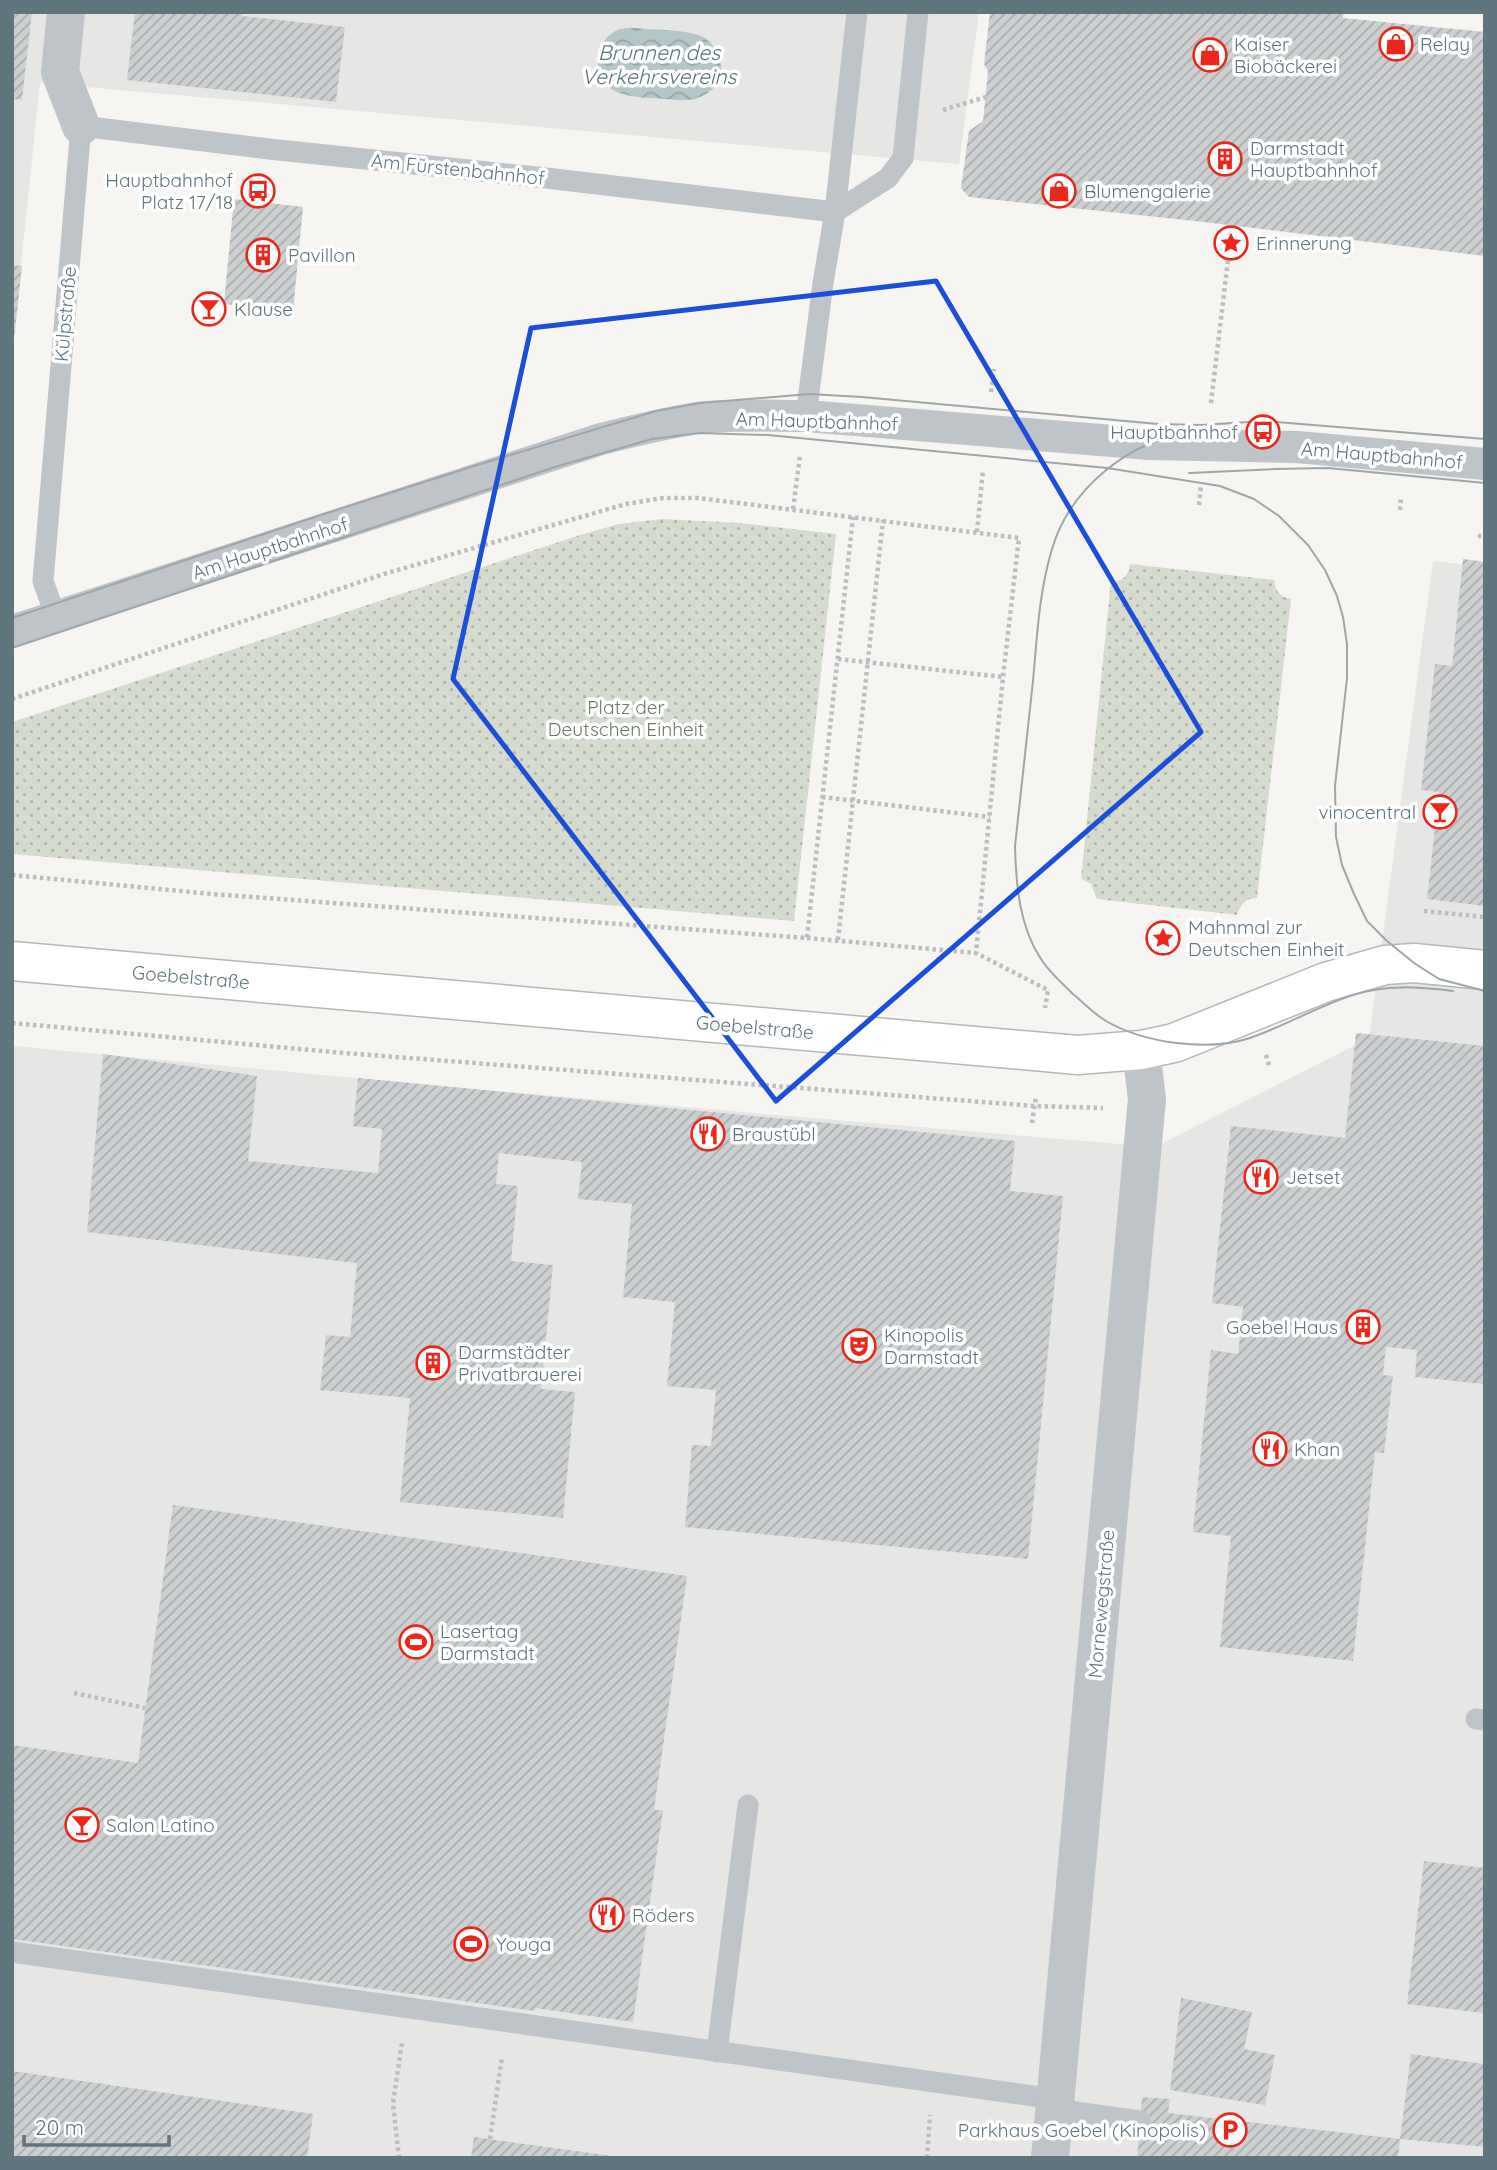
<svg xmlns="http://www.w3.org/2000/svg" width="1497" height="2170" viewBox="0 0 1497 2170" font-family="Quicksand,sans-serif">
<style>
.built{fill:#e6e7e5}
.park{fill:url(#park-dots)}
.water{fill:url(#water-waves)}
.building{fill:url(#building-hatch)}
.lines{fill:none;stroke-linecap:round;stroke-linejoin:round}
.secondary-casing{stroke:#b0b8bb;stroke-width:41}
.path{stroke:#babec0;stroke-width:4.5;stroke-dasharray:3.5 3.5;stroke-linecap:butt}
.service{stroke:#bec4c7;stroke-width:21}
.pedestrian{stroke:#bec4c7;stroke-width:32}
.minor{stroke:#bec4c7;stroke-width:38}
.tertiary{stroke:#bec4c7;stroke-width:38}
.secondary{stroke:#fff;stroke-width:38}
.tram{stroke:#9da7ab;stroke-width:2}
.marked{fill:none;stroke:#1d4ed8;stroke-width:5;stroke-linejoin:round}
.labels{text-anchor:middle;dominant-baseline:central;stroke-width:7;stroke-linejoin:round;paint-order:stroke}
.poi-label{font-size:19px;fill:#5f767e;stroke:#fff;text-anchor:start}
.street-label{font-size:19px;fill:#5f767e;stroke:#fff}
.park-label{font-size:19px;fill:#6c7b62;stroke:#fff}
.water-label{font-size:21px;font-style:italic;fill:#5a777a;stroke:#fff}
</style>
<defs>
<pattern id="park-dots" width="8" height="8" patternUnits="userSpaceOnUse" patternTransform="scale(1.75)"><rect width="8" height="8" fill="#d6dbd0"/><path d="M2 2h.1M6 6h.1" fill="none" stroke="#b1b6ae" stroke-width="1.8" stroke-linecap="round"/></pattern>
<pattern id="water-waves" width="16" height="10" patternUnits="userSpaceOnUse" patternTransform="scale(1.75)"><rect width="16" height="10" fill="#b4c6c7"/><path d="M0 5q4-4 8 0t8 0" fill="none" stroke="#96a5a7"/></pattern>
<pattern id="building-hatch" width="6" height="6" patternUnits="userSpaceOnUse" patternTransform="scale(1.75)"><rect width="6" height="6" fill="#cdd0d1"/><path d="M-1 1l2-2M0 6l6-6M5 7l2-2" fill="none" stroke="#aaadaf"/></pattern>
</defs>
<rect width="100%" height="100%" fill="#f6f5f1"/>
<g class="built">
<polygon points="12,12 979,12 959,164 40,83 12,351"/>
<polygon points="1433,561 1485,567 1485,2158 12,2158 12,1050 14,1046 472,1089 1155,1147 1369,1038"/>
</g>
<g class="park">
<polygon points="662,519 741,523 836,534 794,921 12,854 12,722 577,536 619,524"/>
<path d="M1130,564L1274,580C1275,591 1280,597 1291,599L1257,898C1245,898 1241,904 1237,915L1097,899L1091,884L1081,879L1111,581C1123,582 1128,576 1130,564Z"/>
</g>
<path class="water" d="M636,28C654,30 690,29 705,38C711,42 716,49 718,55C730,84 704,103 677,100C660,98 628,99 613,90C590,76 594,38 620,29C624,28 631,28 636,28Z"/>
<g class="building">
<polygon points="12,12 32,12 22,100 12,99"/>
<polygon points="135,12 242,12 242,16 345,27 336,102 127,80"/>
<polygon points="990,12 1344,12 1343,18 1485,32 1485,256 1204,222 969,197 961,188 969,131 983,121 988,71 984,64"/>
<polygon points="234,199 303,207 293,311 224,304"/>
<polygon points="12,265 22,266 14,340 12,340"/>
<polygon points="1463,559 1485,562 1485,906 1427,899 1439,792 1421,790 1435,664 1452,666"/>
<polygon points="1356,1033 1485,1046 1485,1384 1415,1377 1417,1350 1386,1347 1383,1375 1393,1376 1384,1453 1375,1452 1353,1661 1220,1647 1231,1536 1193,1532 1211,1350 1238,1354 1243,1307 1212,1303 1231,1126 1345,1138"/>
<polygon points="103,1054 257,1076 248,1161 378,1173 382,1129 353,1126 358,1078 1015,1141 1010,1191 1063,1196 1028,1559 685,1527 692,1445 711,1446 716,1390 667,1386 675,1302 623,1297 632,1204 578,1199 582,1162 499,1153 496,1184 518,1186 511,1261 553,1265 541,1389 575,1392 563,1518 400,1502 410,1398 320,1390 326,1335 350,1337 357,1263 87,1232"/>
<polygon points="173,1505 687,1576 654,1810 663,1810 633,2022 535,2008 535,2011 12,1939 12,1745 138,1763"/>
<polygon points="1424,1861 1485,1868 1485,2013 1407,2004"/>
<polygon points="1181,1998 1252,2012 1244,2049 1275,2055 1265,2105 1170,2090"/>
<polygon points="1411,2054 1485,2064 1485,2147 1400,2139 1398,2158 1137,2158 1142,2097 1170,2099 1168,2113 1400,2139"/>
<polygon points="12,2071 313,2114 307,2158 12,2158"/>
<polygon points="474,2137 613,2156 612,2158 471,2158"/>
</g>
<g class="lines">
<defs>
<polyline id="secondary" points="12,961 1078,1055 1141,1050 1174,1043 1326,982 1385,965 1414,963 1485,970"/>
</defs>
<use href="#secondary" class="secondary-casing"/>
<g class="path">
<polyline points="943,110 986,97"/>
<polyline points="991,392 994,369"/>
<polyline points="1211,403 1232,226"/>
<polyline points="1199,505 1201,485"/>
<polyline points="793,509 800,455"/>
<polyline points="1400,510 1401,497"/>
<polyline points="977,532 983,470"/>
<polyline points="1478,536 1485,536"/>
<polyline points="838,659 1003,677"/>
<polyline points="12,699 384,574 626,504 663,498 698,498 1019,538 1003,677 976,953 1048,990 1045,1008"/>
<polyline points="822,797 990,817"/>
<polyline points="12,875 212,894 807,938 853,517"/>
<polyline points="1424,911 1485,917"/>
<polyline points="807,938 976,953"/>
<polyline points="838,940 883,520"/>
<polyline points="12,1023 344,1053 1035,1106 1103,1108"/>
<polyline points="1266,1055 1269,1065"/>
<polyline points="1032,1123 1036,1097"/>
<polyline points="74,1693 145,1708"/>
<polyline points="490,2139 502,2057"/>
<polyline points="399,2158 393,2103 402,2043"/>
<polyline points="927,2158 930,2115"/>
</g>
<g class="service">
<polyline points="806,416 823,283 835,212 857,12"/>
<polyline points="52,618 52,606 43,581 81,126 269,149 546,178 835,212 888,178 903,158 918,12"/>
<polyline points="1476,1719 1485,1720"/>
<polyline points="12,1952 1055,2099"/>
<polyline points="717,2052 748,1805"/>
<polyline points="1054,2109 1140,2121"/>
</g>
<path class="pedestrian" d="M12,631L601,439C633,431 665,423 697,418C733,414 770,416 806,416L1149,444L1297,447L1485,464"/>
<polyline class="minor" points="66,12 60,72 81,126"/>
<polyline class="tertiary" points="1050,2158 1147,1099 1141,1050"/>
<use href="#secondary" class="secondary"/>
<g class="tram">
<path d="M1191,432C1129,441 1070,488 1052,549C1039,592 1037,637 1033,681C1027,736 1021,791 1015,846C1016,884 1019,926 1041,959C1049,972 1062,983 1073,994C1084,1003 1094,1014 1106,1021C1144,1043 1208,1052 1250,1038C1285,1026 1318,1006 1353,995C1386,984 1420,987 1453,991"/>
<polyline points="1189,473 1275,469 1328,468 1485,483"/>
<polyline points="12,618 327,513 474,466 656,411 700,403 809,394 862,397 1158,424 1202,425 1264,421 1485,439"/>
<polyline points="12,648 555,467 652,439 700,433 768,435 1107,468 1220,486 1254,499 1279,516 1308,545 1325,570 1337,596 1343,617 1347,644 1347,678 1335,786 1336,837 1342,865 1354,894 1367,921 1387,941 1414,963 1439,979 1485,991"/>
</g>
</g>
<path class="marked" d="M936,281L1201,732L776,1101L453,679L531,328Z"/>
<defs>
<symbol id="shop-ring" viewBox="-11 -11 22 22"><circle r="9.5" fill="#fff" stroke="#eb271c" stroke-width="1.5"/><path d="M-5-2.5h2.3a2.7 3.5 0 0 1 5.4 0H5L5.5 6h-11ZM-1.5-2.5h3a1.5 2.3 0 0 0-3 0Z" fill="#eb271c"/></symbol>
<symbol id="building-ring" viewBox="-11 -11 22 22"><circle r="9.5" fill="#fff" stroke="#eb271c" stroke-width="1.5"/><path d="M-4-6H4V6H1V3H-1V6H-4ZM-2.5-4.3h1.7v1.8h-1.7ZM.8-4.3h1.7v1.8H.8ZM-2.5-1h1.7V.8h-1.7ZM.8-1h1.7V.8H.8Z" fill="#eb271c"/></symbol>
<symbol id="bus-ring" viewBox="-11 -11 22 22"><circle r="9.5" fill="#fff" stroke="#eb271c" stroke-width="1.5"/><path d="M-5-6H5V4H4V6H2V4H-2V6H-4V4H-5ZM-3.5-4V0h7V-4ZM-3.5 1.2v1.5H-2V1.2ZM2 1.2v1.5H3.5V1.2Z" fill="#eb271c"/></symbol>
<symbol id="sight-ring" viewBox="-11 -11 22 22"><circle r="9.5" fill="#fff" stroke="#eb271c" stroke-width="1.5"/><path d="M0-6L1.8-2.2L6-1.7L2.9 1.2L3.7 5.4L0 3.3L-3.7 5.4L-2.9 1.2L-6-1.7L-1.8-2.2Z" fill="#eb271c"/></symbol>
<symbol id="bar-ring" viewBox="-11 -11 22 22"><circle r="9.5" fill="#fff" stroke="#eb271c" stroke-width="1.5"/><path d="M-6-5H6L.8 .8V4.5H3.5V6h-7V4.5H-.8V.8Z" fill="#eb271c"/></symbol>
<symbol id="restaurant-ring" viewBox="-11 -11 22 22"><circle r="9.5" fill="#fff" stroke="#eb271c" stroke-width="1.5"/><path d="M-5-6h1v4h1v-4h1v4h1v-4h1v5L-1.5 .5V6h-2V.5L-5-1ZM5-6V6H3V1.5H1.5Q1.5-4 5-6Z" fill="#eb271c"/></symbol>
<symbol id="theatre-ring" viewBox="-11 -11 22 22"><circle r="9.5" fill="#fff" stroke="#eb271c" stroke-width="1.5"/><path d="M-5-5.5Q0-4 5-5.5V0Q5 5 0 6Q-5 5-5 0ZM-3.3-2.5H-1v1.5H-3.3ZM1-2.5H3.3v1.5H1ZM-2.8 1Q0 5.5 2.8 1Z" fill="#eb271c"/></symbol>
<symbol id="stadium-ring" viewBox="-11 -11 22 22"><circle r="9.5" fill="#fff" stroke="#eb271c" stroke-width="1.5"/><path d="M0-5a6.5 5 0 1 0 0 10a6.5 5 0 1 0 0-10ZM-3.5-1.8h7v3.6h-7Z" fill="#eb271c"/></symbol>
<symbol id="parking-ring" viewBox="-11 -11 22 22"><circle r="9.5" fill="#fff" stroke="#eb271c" stroke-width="1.5"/><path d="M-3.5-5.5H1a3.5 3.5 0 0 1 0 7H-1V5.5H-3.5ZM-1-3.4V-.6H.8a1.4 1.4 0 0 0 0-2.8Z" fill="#eb271c"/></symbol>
</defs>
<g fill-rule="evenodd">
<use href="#shop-ring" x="1377" y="25" width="38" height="38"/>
<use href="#shop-ring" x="1191" y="36" width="38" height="38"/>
<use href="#building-ring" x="1206" y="140" width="38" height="38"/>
<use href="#bus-ring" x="239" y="172" width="38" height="38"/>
<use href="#shop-ring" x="1040" y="172" width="38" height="38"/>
<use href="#sight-ring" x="1212" y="224" width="38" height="38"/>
<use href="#building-ring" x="244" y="236" width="38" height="38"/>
<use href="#bar-ring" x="190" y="290" width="38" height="38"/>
<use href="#bus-ring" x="1244" y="413" width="38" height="38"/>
<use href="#bar-ring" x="1421" y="793" width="38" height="38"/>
<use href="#sight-ring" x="1144" y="919" width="38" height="38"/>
<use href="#restaurant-ring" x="689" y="1115" width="38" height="38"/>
<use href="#restaurant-ring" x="1242" y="1158" width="38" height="38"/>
<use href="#building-ring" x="1344" y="1308" width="38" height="38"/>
<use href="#theatre-ring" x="840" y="1327" width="38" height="38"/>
<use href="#building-ring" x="414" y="1344" width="38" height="38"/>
<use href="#restaurant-ring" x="1251" y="1430" width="38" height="38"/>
<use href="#stadium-ring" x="397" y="1623" width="38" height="38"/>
<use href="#bar-ring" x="63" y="1806" width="38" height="38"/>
<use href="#restaurant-ring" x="588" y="1896" width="38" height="38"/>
<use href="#stadium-ring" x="452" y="1925" width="38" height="38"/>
<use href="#parking-ring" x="1211" y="2111" width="38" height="38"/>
</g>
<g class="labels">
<g class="poi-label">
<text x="1234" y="44">Kaiser<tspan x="1234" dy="22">Biobäckerei</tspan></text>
<text x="1420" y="44">Relay</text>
<text x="1250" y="148">Darmstadt<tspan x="1250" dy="22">Hauptbahnhof</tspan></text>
<text x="233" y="180" text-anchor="end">Hauptbahnhof<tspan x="233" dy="22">Platz 17/18</tspan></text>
<text x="1084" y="191">Blumengalerie</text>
<text x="1256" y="243">Erinnerung</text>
<text x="288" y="255">Pavillon</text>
<text x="234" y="309">Klause</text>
<text x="1238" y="432" text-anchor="end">Hauptbahnhof</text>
<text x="1416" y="812" text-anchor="end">vinocentral</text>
<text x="1188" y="927">Mahnmal zur<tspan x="1188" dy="22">Deutschen Einheit</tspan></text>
<text x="732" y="1134">Braustübl</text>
<text x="1286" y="1177">Jetset</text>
<text x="1338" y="1327" text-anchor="end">Goebel Haus</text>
<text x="884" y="1335">Kinopolis<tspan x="884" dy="22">Darmstadt</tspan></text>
<text x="458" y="1352">Darmstädter<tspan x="458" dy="22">Privatbrauerei</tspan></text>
<text x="1294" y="1449">Khan</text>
<text x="440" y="1631">Lasertag<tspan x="440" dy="22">Darmstadt</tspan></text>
<text x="106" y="1825">Salon Latino</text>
<text x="632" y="1915">Röders</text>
<text x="496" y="1944">Youga</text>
<text x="1206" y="2130" text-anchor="end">Parkhaus Goebel (Kinopolis)</text>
</g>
<g class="street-label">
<text transform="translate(458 169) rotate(6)">Am Fürstenbahnhof</text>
<text transform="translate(65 314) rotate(-85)">Külpstraße</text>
<text transform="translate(817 421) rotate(2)">Am Hauptbahnhof</text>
<text transform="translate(1382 455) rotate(5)">Am Hauptbahnhof</text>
<text transform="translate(270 548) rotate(-18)">Am Hauptbahnhof</text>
<text transform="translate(191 977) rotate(5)">Goebelstraße</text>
<text transform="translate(755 1027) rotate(5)">Goebelstraße</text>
<text transform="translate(1101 1604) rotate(-85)">Mornewegstraße</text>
</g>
<g class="park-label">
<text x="626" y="707">Platz der<tspan x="626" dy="22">Deutschen Einheit</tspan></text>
</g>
<g class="water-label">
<text x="659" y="52">Brunnen des<tspan x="659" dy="24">Verkehrsvereins</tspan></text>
</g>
</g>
<rect width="1497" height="2170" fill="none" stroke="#5f767e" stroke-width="28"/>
<path d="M24 2135v10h145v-10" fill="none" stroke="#5f767e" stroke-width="3.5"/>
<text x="35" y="2135" font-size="21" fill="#5f767e" stroke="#ffffff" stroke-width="5" paint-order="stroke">20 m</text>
</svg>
